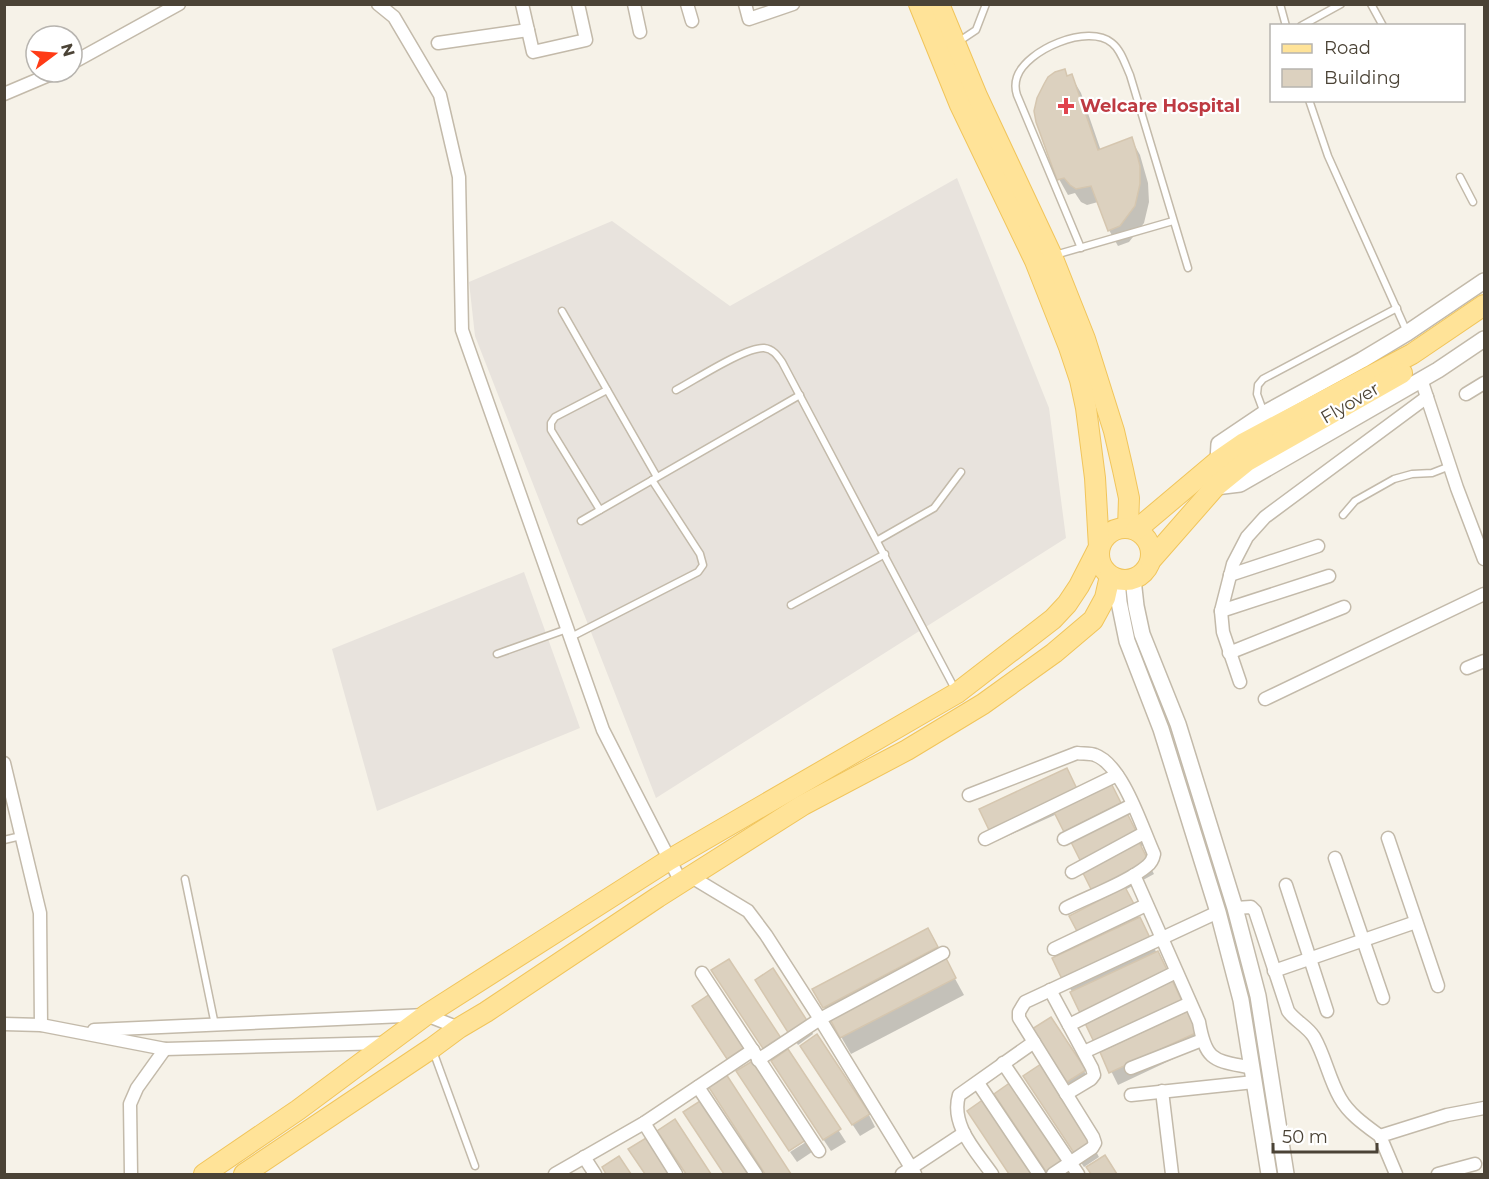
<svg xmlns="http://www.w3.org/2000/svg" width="1489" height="1179" viewBox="0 0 1489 1179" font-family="Montserrat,sans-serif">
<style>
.industrial{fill:#e8e3dd}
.shadow{fill:#0003}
.building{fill:#dcd1bf;stroke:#d5c6af;stroke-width:1.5}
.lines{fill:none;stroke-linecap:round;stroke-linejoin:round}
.service-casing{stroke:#c3baaa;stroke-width:9}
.minor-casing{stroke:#c3baaa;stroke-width:15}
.tertiary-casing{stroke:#c3baaa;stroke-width:18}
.primary-casing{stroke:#f1c55b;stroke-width:22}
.service{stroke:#fff;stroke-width:6}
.minor{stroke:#fff;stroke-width:12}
.tertiary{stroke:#fff;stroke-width:15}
.primary{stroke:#ffe398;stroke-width:20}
.health-dot{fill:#e0444e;stroke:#fff;stroke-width:2}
.labels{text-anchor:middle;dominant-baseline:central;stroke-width:4.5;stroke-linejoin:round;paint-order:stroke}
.health-label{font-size:18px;font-weight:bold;fill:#be3a42;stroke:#fff;text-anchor:start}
.street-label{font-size:18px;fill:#4b4336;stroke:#fff}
</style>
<rect width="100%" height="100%" fill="#f6f2e8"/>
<g class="industrial">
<polygon points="957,178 1049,408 1066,538 656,798 475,336 469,282 612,221 730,306"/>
<polygon points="524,572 580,728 377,811 332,649"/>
</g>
<g class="shadow">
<polygon points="1065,71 1068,77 1071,76 1081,93 1101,151 1131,139 1140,155 1148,183 1149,202 1144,223 1129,242 1118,246 1109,230 1098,202 1087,205 1081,202 1075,193 1068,195 1059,179"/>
<polygon points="1110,785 1143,845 1140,847 1154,874 1125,890 1203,1045 1118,1085 1071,990 1063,979 1086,944 1080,935 1100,902 1094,890 1087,870 1057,814 997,841 981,810 1082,800"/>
<polygon points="937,946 964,995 851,1054 824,1007"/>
<polygon points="720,983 780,1039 846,1142 831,1151"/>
<polygon points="764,992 807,1022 813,1034 798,1045"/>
<polygon points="701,1018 744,1048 750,1060 735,1070"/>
<polygon points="1041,1041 1084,1071 1091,1083 1075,1094"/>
<polygon points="809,1058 869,1115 875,1127 860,1136"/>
<polygon points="806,1142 812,1152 797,1162 790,1152"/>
<polygon points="1093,1146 1099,1157 1084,1167 1077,1157"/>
</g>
<g class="building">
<polygon points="1065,69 1067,76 1072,74 1098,150 1132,137 1136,150 1140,166 1140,184 1135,206 1120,226 1108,231 1091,186 1076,189 1070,185 1064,178 1057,180 1036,122 1034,111 1037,98 1044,84 1048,77 1055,72"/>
<polygon points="1067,768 1077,789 989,830 979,809"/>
<polygon points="1111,783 1121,803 1064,832 1054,812"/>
<polygon points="1127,813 1137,833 1081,862 1071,842"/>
<polygon points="1139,842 1149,862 1092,891 1082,871"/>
<polygon points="1125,887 1135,906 1079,935 1069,916"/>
<polygon points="1140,917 1150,938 1062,979 1052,958"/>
<polygon points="928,928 938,947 823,1008 812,989"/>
<polygon points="1158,951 1168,972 1080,1013 1070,992"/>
<polygon points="946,958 956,978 840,1038 830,1019"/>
<polygon points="729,959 781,1038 764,1050 711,970"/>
<polygon points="773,968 808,1022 789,1034 755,980"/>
<polygon points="1172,980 1182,1001 1094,1042 1084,1021"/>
<polygon points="710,994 745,1047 727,1059 692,1006"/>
<polygon points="1188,1011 1198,1032 1109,1073 1100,1052"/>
<polygon points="1051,1017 1086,1070 1067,1082 1032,1029"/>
<polygon points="817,1034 870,1114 852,1125 800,1046"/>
<polygon points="788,1049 841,1129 823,1140 771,1061"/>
<polygon points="754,1060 806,1140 789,1151 736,1071"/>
<polygon points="1041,1064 1093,1144 1076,1156 1023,1076"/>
<polygon points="726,1074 791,1174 765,1174 708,1086"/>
<polygon points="1011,1082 1064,1162 1047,1173 994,1094"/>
<polygon points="984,1099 1034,1174 1009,1174 967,1111"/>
<polygon points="700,1101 749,1174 724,1174 683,1112"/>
<polygon points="675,1119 711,1174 686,1174 657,1131"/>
<polygon points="646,1138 670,1174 645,1174 628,1149"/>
<polygon points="1105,1155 1117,1174 1091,1174 1086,1167"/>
<polygon points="619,1156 631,1174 606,1174 602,1167"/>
</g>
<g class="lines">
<defs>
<g id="service">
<polyline points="1280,4 1286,26"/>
<polyline points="1371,4 1383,26"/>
<polyline points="1301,26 1341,4"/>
<polyline points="958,42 976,30 986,4"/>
<polyline points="1309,100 1328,156 1407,332"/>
<polyline points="1460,177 1473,202"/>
<path d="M1081,248L1017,95C1015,89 1015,83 1017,77C1026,50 1088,23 1112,43C1121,50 1125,64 1130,75L1188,268"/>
<polyline points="1055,255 1173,221"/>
<polyline points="562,311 657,477"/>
<path d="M676,390C695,380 745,347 764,348C773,349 777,355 782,362L956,691"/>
<polyline points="1264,413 1257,394 1258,385 1263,379 1397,308"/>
<polyline points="600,510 551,430 551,423 555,417 607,390"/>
<polyline points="1343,515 1355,501 1394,479 1412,474 1432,473 1450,466"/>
<polyline points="581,521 800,395"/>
<polyline points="878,540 934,508 961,472"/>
<polyline points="791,605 885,554"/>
<polyline points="571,637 698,572 703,565 700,554 652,480"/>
<polyline points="497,654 567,629"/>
<polyline points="4,840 21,836"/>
<polyline points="185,879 215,1025"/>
<polyline points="433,1051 475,1166"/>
</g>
<g id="minor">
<polyline points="378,4 394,17 440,95 459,177 462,330 603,730 681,882"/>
<polyline points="522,4 533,52 586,40 578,4"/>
<polyline points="634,4 640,32"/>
<polyline points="687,4 692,21"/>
<polyline points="745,4 749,19 793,4"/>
<polyline points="438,43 528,30"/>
<polyline points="72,63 179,4"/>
<polyline points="4,94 56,72"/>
<polyline points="1421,379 1457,488 1484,559"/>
<polyline points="1466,394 1484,383"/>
<polyline points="1230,575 1318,546"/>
<polyline points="1221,611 1329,576"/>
<polyline points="1229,653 1344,607"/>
<polyline points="1467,668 1484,661"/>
<polyline points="1240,682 1223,632 1221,611 1233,564 1247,537 1265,517 1427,397"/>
<polyline points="1265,699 1484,594"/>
<polyline points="4,763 40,913 41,1025"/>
<path d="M969,795L1077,753C1082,754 1090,753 1095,755C1123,765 1142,828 1154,854C1153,859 1151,863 1147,866C1130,881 1088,897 1066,908"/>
<polyline points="1388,838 1438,986"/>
<polyline points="985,839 1117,775"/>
<polyline points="1064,839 1132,805"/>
<polyline points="1335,858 1383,998"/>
<polyline points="1072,872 1144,833"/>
<path d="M1134,875L1199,1022C1206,1063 1215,1060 1252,1068"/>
<polyline points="690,876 748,911 766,935 820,1019 915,1174"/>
<polyline points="1286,885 1327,1011"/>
<path d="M1235,908L1251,907L1255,911L1288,1011C1295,1021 1307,1026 1314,1037C1325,1056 1329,1079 1340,1098C1349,1114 1365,1125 1380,1136"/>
<polyline points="1054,949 1146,905"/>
<polyline points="1274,971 1416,922"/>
<polyline points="702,973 819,1151"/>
<polyline points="1050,990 1092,1068 1094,1075 1091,1079 1066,1094"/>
<polyline points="4,1024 41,1025 165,1049 386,1043"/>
<polyline points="1069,1025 1176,972"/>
<polyline points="94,1030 426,1015 459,1028"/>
<polyline points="1084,1052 1190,1003"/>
<polyline points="758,1060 820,1019 943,953"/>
<polyline points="1003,1063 1078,1174"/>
<polyline points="1131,1068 1202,1040"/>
<polyline points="978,1083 1039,1174"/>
<polyline points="698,1087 756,1174"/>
<polyline points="1162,1091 1172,1174"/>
<polyline points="1131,1095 1254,1082"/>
<polyline points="644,1123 676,1174"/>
<polyline points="584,1157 595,1174"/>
<polyline points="131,1174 130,1104 137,1088 165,1049"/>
<polyline points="555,1174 644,1123 753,1050"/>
<polyline points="902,1174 964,1133"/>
<path d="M992,1174C976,1151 950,1125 959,1095L1034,1042"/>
<polyline points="1053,1174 1092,1148 1095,1143 1093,1137 1019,1018 1019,1012 1025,1002 1218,912"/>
<polyline points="1396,1174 1380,1136 1447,1115 1484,1108"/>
<polyline points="1438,1174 1475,1164"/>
</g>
<g id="tertiary">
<polyline points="1218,461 1219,444 1265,413 1362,360 1407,333 1484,281"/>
<polyline points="1215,487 1240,484 1438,370 1484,339"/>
<polyline points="1133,579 1136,606 1142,634 1178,724 1235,908 1258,996 1286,1174"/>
<polyline points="1117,580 1119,602 1127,641 1161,729 1218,912 1241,1000 1269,1174"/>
</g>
<g id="primary">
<polyline points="939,4 977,96 1052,256 1085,339 1114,431 1123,470 1129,498 1128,528"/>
<circle cx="1125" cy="554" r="26"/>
<polyline points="1136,530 1218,461 1244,443 1412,354 1484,305"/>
<polyline points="1151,560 1215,487 1247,461 1402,373"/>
<polyline points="204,1174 298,1110 426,1015 669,860 957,693 1053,619 1067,604 1079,586 1099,547 1095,478 1086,408 1080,380 1069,347 1035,261 960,105 919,4"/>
<polyline points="244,1174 432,1048 459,1028 486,1012 658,897 803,805 907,750 983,704 1054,653 1093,620 1105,598 1110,576"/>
</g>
</defs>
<use href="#service" class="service-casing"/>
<use href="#minor" class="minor-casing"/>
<use href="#tertiary" class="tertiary-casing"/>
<use href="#primary" class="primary-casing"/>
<use href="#service" class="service"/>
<use href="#minor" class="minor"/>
<use href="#tertiary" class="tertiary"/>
<use href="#primary" class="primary"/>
</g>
<path class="health-dot" d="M1063 97h6v6h6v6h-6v6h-6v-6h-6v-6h6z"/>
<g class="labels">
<g class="health-label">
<text x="1080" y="106">Welcare Hospital</text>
</g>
<g class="street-label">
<text transform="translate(1350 403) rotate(-30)">Flyover</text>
</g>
</g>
<rect width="1489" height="1179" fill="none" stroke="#4b4336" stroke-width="12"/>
<rect x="1270" y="24" width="195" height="78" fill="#ffffff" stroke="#b7b4af" stroke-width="1.5"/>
<rect x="1282" y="44" width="30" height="9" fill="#ffe398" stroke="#b7b4af" stroke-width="1.5"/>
<text x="1324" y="54" font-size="18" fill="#4b4336">Road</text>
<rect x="1282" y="69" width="30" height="18" fill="#dcd1bf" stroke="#b7b4af" stroke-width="1.5"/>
<text x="1324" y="84" font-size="18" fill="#4b4336">Building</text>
<g transform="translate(54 54) rotate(74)"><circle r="28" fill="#ffffff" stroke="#b7b4af" stroke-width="1.5"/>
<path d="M0-4.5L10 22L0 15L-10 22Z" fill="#ff3b16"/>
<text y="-9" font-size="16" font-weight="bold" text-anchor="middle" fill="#4b4336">N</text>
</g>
<path d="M1273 1143v9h104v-9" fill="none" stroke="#4b4336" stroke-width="3"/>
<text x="1282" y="1143" font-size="18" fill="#4b4336" stroke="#ffffff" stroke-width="4.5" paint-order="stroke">50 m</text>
</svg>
